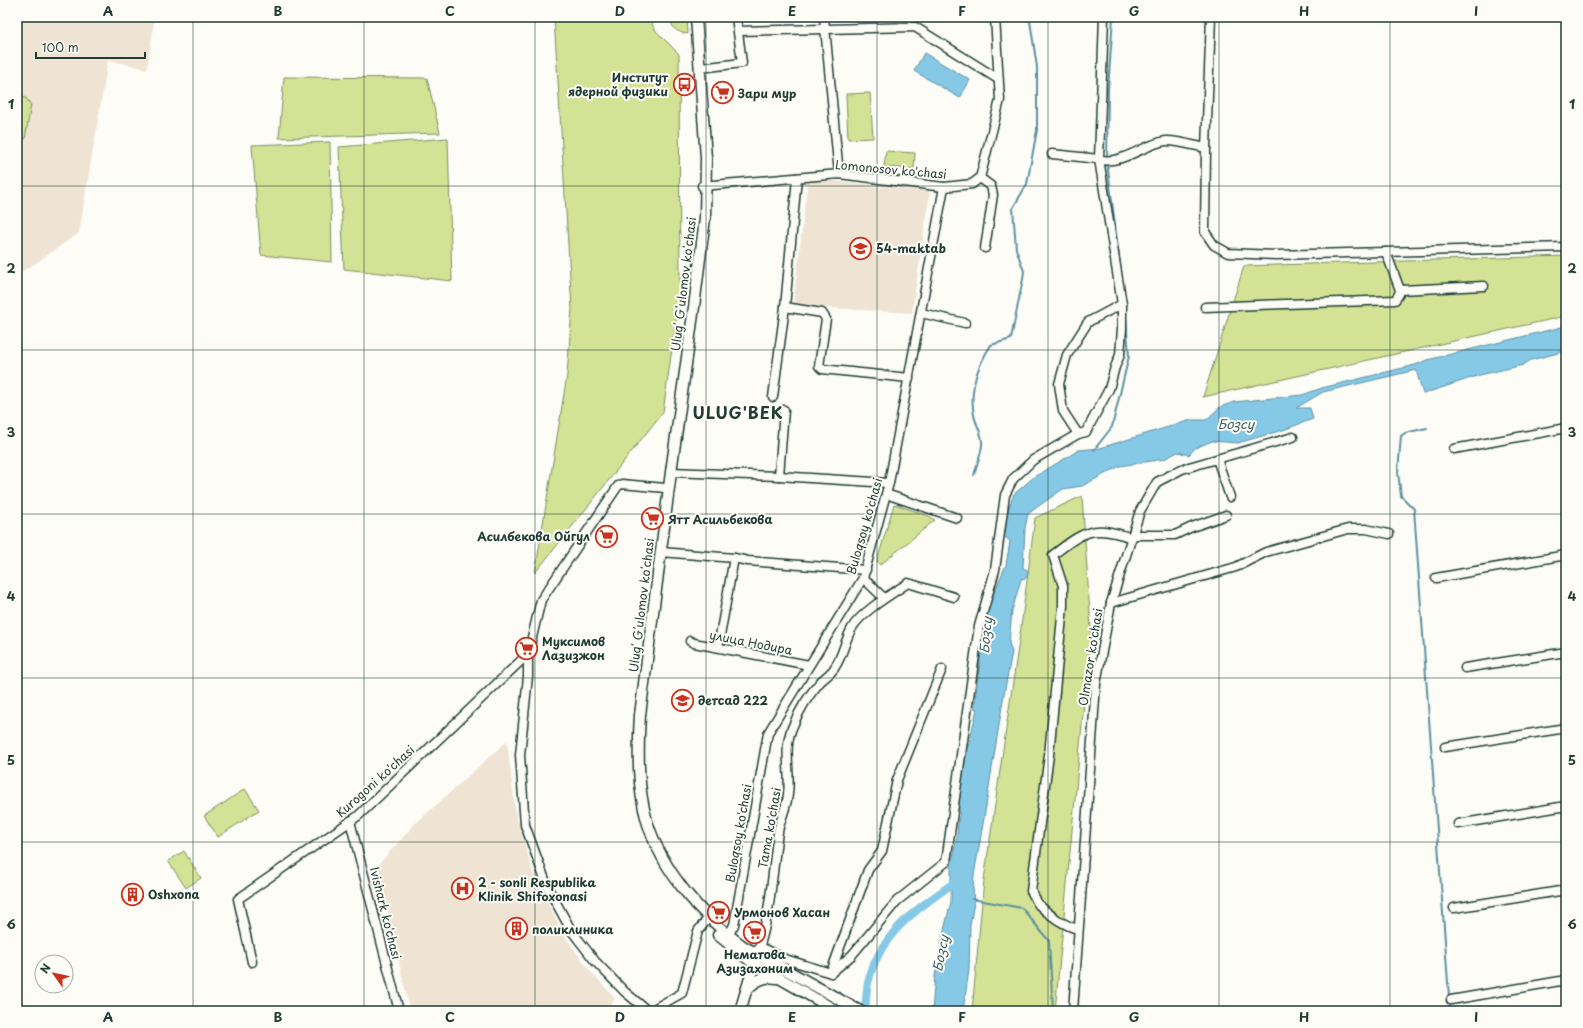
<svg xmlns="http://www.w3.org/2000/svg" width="1583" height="1028" viewBox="0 0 1583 1028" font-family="'Playpen Sans',sans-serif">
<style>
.built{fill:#efe4d3}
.green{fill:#d4e295;stroke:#7a9064}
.water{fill:#86c9e7;stroke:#5d919f}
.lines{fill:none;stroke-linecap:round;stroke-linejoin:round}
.stream{stroke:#5d919f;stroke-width:2}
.canal{stroke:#86c9e7;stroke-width:8}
.minor-casing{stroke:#1f3d34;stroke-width:11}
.major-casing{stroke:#1f3d34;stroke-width:13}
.minor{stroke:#fdfcf7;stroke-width:8}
.major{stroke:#fdfcf7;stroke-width:10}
.grid{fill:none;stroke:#1f3d34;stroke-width:1;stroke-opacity:0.55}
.labels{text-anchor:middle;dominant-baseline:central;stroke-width:4;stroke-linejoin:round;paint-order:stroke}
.poi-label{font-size:12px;font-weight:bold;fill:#1f3d34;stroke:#fdfcf7;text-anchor:start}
.street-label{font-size:12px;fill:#1f3d34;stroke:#fdfcf7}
.water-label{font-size:13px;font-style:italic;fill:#396061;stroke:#fdfcf7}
.district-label{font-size:16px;font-weight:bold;letter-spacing:1px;fill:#1f3d34;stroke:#fdfcf7}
.neatline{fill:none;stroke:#1f3d34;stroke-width:1.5}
.grid-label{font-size:13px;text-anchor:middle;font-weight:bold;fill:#1f3d34}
</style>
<rect width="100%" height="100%" fill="#fdfcf7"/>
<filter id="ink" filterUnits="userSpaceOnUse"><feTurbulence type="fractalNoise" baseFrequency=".025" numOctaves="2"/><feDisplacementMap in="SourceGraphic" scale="8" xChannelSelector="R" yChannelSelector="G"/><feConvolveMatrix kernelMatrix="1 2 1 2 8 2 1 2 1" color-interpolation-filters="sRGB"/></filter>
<g filter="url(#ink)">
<g class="built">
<polygon points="17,17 155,17 147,69 108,60 79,233 36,263 17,274"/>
<polygon points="808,178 930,191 912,313 793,306"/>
<polygon points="507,741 516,816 533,872 563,934 591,972 615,998 608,1011 410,1011 377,866 414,825"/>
</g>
<g class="green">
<polygon points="554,17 656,17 652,25 657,32 679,54 680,293 663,412 535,573 567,375 572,309"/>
<path d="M674,17H687L688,34C680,33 673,30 671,22Z"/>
<polygon points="284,77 427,78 440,133 279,138"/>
<polygon points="870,93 873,138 848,139 846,94"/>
<polygon points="17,97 26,98 31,105 25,139 17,146"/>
<polygon points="448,138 452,281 344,269 339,147"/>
<polygon points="330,142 332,262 261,255 252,145"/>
<polygon points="886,151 915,153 914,169 884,167"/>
<polygon points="1566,256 1566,316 1203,397 1244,266"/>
<polygon points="1082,496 1091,629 1055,1011 972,1011 984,880 1021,627 1035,518"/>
<polygon points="894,504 929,516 935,520 880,565 877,561"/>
<polygon points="245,789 259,810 218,837 204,816"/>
<polygon points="184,851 201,878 186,888 168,861"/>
</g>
<g class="water">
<polygon points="924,53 970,80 960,98 914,71"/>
<polygon points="1566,326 1566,351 1531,360 1523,365 1480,375 1423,394 1416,370 1323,392 1296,408 1310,408 1313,419 1283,430 1238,443 1212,441 1195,448 1189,455 1178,452 1164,459 1120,466 1082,486 1063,489 1040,505 1028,514 1025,528 1023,568 1029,571 1026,578 1021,579 1012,611 1009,643 1012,652 1004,694 983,824 974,875 973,888 974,903 970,925 969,970 963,1011 932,1011 935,976 943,934 951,902 951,867 957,837 958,823 960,812 958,806 960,782 977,709 974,708 984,629 989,604 1006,565 1010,541 1004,536 1005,518 1014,494 1034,477 1079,450 1100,448 1191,420 1206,420 1220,407 1234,402 1302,395 1322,388 1415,365 1427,360"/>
</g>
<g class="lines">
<g class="stream">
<polyline points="1107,158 1108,90 1113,17"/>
<polyline points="1107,162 1123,288"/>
<polyline points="1427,428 1405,433 1401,436 1398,472 1401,496 1414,509 1450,1011"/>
<polyline points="1094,450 1112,427 1129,356 1126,319"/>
<path d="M974,475C977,465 981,455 982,445C983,433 976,426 974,415C969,390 978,365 991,345L1011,339L1023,279L1024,271L1016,249L1013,208L1027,184L1037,130V67L1030,21L1031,17"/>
<polyline points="972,899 1022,908 1049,941 1053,1011"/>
</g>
<path class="canal" d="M865,1011C866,1002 866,992 868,983C880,931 919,908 959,879"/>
<defs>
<g id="minor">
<polyline points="824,17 839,174"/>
<polyline points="1211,17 1206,148 1205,232 1214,245 1228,253 1275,255 1566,247"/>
<polyline points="738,31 915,27 998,79"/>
<polyline points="700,68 742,63 736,17"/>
<path d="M1052,154L1099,159C1118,167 1146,143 1166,141C1175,140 1196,146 1206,148"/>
<polyline points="980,178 1000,100 995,17"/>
<polyline points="980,178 991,186 993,195 985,248"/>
<polyline points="702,186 839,174 944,187 972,184 980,178"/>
<polyline points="1400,290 1484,286"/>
<polyline points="785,307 822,313 826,319 819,366 822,369 909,378"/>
<polyline points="1205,307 1395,300 1399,294 1400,290 1386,252"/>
<polyline points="921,313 965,323"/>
<polyline points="773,397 785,307 797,178"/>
<polyline points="1078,434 1063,411 1059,384 1067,355 1088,322 1122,304"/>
<polyline points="1454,449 1566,428"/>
<polyline points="1217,459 1230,497"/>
<polyline points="671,472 779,476 889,483"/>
<polyline points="779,476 784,410"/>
<polyline points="886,494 957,518"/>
<polyline points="1133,535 1175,535 1192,527 1226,515"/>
<polyline points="661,552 734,558 748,561 866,570"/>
<polyline points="863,578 884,598"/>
<polyline points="1436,578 1566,555"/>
<polyline points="1111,603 1236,567 1266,552 1348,529 1366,529 1389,534"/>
<polyline points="690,641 694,643 809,665"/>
<polyline points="718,647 734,558"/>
<polyline points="1465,668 1566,652"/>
<polyline points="1445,747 1566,728"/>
<polyline points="350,821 399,1011"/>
<polyline points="1458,824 1566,806"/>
<polyline points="1454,908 1566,890"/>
<path d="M1078,929C1065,926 1049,915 1039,905C1036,901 1034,895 1031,891L1049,755L1063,606V586L1053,555C1084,531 1093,524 1132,538"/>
<polyline points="726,939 734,925 768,733 863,578 889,483 944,187"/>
<polyline points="760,947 785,959 831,973"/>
<path d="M757,954C771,915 772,873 778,832C780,819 787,807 788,794C791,772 783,749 792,728C799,710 808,696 820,682C825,677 832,673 835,667C843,655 845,640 852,628C861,612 893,593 908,583L954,597"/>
<polyline points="252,962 238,899 358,816 528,654"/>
<polyline points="831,972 868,870 882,851 897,780 942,669"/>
<polyline points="831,973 852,955 897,901 946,862 979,626 995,570 1005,495 1013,479 1033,460 1078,434 1086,432 1109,389 1115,367 1120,355 1122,328 1122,304 1099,159 1104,17"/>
<polyline points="1451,1000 1566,980"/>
<polyline points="648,1011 625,992 595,961 571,930 548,888 525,825 520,755 528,676 528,654 541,600 618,486 622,484 665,488"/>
<polyline points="650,1011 682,993 698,931 709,917"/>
<polyline points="1073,1011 1096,684 1111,603 1140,511 1157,482 1182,469 1293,437"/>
</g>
<g id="major">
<path d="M696,17L706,158L705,218L694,307L671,472L640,715C638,749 637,787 647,821C662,871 701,916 743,946L860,1011"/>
<polyline points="718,935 753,963 837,1011"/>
<path d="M746,991C754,980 764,976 777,978"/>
<polyline points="740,1011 756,958"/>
</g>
</defs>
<use href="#minor" class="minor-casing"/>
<use href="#major" class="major-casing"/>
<use href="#minor" class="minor"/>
<use href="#major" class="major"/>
</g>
</g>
<path class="grid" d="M193,17V1011M364,17V1011M535,17V1011M706,17V1011M877,17V1011M1048,17V1011M1219,17V1011M1390,17V1011M17,186H1566M17,350H1566M17,514H1566M17,678H1566M17,842H1566"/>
<defs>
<symbol id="bus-ring" viewBox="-11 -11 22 22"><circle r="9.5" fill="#fdfcf7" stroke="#c8321e" stroke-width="1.5"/><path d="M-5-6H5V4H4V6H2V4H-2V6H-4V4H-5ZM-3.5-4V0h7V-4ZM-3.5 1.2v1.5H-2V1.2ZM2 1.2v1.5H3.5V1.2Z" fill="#c8321e"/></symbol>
<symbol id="supermarket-ring" viewBox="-11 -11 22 22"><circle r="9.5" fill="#fdfcf7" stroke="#c8321e" stroke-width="1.5"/><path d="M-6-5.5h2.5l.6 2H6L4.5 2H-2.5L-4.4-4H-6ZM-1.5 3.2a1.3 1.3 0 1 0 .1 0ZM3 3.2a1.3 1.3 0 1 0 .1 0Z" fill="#c8321e"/></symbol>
<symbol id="school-ring" viewBox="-11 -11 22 22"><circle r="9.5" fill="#fdfcf7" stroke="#c8321e" stroke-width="1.5"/><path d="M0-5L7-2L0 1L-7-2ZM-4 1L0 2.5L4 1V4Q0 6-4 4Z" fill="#c8321e"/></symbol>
<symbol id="hospital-ring" viewBox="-11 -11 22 22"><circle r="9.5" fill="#fdfcf7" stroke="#c8321e" stroke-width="1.5"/><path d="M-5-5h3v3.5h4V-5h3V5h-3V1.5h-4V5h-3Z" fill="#c8321e"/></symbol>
<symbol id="building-ring" viewBox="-11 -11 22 22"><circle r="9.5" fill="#fdfcf7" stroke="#c8321e" stroke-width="1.5"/><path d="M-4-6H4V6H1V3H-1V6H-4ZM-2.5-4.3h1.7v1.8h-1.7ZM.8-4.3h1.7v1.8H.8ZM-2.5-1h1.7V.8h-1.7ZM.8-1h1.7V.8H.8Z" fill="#c8321e"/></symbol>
</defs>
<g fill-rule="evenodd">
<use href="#bus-ring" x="672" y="72" width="25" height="25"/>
<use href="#supermarket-ring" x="710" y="80" width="25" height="25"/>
<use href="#school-ring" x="848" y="236" width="25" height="25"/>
<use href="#supermarket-ring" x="640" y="506" width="25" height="25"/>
<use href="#supermarket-ring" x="594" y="524" width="25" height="25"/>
<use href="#supermarket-ring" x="514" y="636" width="25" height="25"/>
<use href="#school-ring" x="670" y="688" width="25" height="25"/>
<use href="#hospital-ring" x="450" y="876" width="25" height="25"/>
<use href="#building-ring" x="120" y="882" width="25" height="25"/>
<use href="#supermarket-ring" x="706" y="900" width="25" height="25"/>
<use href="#building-ring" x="504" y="916" width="25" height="25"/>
<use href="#supermarket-ring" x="742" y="920" width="25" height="25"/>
</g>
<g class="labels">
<g class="poi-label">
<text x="668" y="77" text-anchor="end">Институт<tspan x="668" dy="14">ядерной физики</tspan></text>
<text x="738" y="93">Зари мур</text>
<text x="876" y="248">54-maktab</text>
<text x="668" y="519">Ятт Асильбекова</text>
<text x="590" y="536" text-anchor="end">Асилбекова Ойгул</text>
<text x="542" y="641">Муксимов<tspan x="542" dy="14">Лазизжон</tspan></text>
<text x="698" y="700">детсад 222</text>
<text x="478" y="882">2 - sonli Respublika<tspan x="478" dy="14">Klinik Shifoxonasi</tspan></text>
<text x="148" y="894">Oshxona</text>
<text x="734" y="912">Урмонов Хасан</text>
<text x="532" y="929">поликлиника</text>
<text x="755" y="954" text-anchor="middle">Нематова<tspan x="755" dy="14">Азизахоним</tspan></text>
</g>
<g class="street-label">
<text transform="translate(891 169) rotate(5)">Lomonosov ko'chasi</text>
<text transform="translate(683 284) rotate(-83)">Ulugʻ Gʻulomov koʻchasi</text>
<text transform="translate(864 526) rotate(-74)">Buloqsoy ko'chasi</text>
<text transform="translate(641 605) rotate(-83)">Ulugʻ Gʻulomov koʻchasi</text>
<text transform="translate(751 642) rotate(11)">улица Нодира</text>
<text transform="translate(1090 657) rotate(-81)">Olmazor ko'chasi</text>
<text transform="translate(375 781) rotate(-42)">Kurogoni ko'chasi</text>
<text transform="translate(769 828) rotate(-80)">Tama ko'chasi</text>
<text transform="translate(738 833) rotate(-80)">Buloqsoy ko'chasi</text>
<text transform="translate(386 913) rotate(76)">Ivishark ko'chasi</text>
</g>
<g class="water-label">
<text x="1236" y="423">Бозсу</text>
<text transform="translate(985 635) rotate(-85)">Бозсу</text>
<text transform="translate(940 953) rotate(-79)">Бозсу</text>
</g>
<g class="district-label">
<text x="738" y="412">ULUG'BEK</text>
</g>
</g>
<rect width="1583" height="1028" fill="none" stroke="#fdfcf7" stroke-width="44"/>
<g transform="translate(54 974) rotate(303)"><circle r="19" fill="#fdfcf7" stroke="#a4b0a9"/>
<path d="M0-3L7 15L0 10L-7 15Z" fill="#c8321e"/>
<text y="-6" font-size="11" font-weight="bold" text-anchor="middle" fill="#1f3d34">N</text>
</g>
<path d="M36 52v6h109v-6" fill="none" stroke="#1f3d34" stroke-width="2"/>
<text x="42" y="52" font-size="12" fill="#1f3d34" stroke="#fdfcf7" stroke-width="3" paint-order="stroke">100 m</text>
<rect x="22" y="22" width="1539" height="984" class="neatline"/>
<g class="grid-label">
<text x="108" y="16">A</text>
<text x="278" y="16">B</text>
<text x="450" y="16">C</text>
<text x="620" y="16">D</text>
<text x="792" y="16">E</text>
<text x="962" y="16">F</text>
<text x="1134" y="16">G</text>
<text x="1304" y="16">H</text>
<text x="1476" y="16">I</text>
<text x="11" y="109">1</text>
<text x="1572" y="109">1</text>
<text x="11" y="273">2</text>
<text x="1572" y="273">2</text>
<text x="11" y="437">3</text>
<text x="1572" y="437">3</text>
<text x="11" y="601">4</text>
<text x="1572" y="601">4</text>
<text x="11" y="765">5</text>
<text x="1572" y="765">5</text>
<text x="11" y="929">6</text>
<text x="1572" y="929">6</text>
<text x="108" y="1022">A</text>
<text x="278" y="1022">B</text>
<text x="450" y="1022">C</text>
<text x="620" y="1022">D</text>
<text x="792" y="1022">E</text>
<text x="962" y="1022">F</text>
<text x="1134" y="1022">G</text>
<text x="1304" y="1022">H</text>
<text x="1476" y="1022">I</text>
</g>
</svg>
